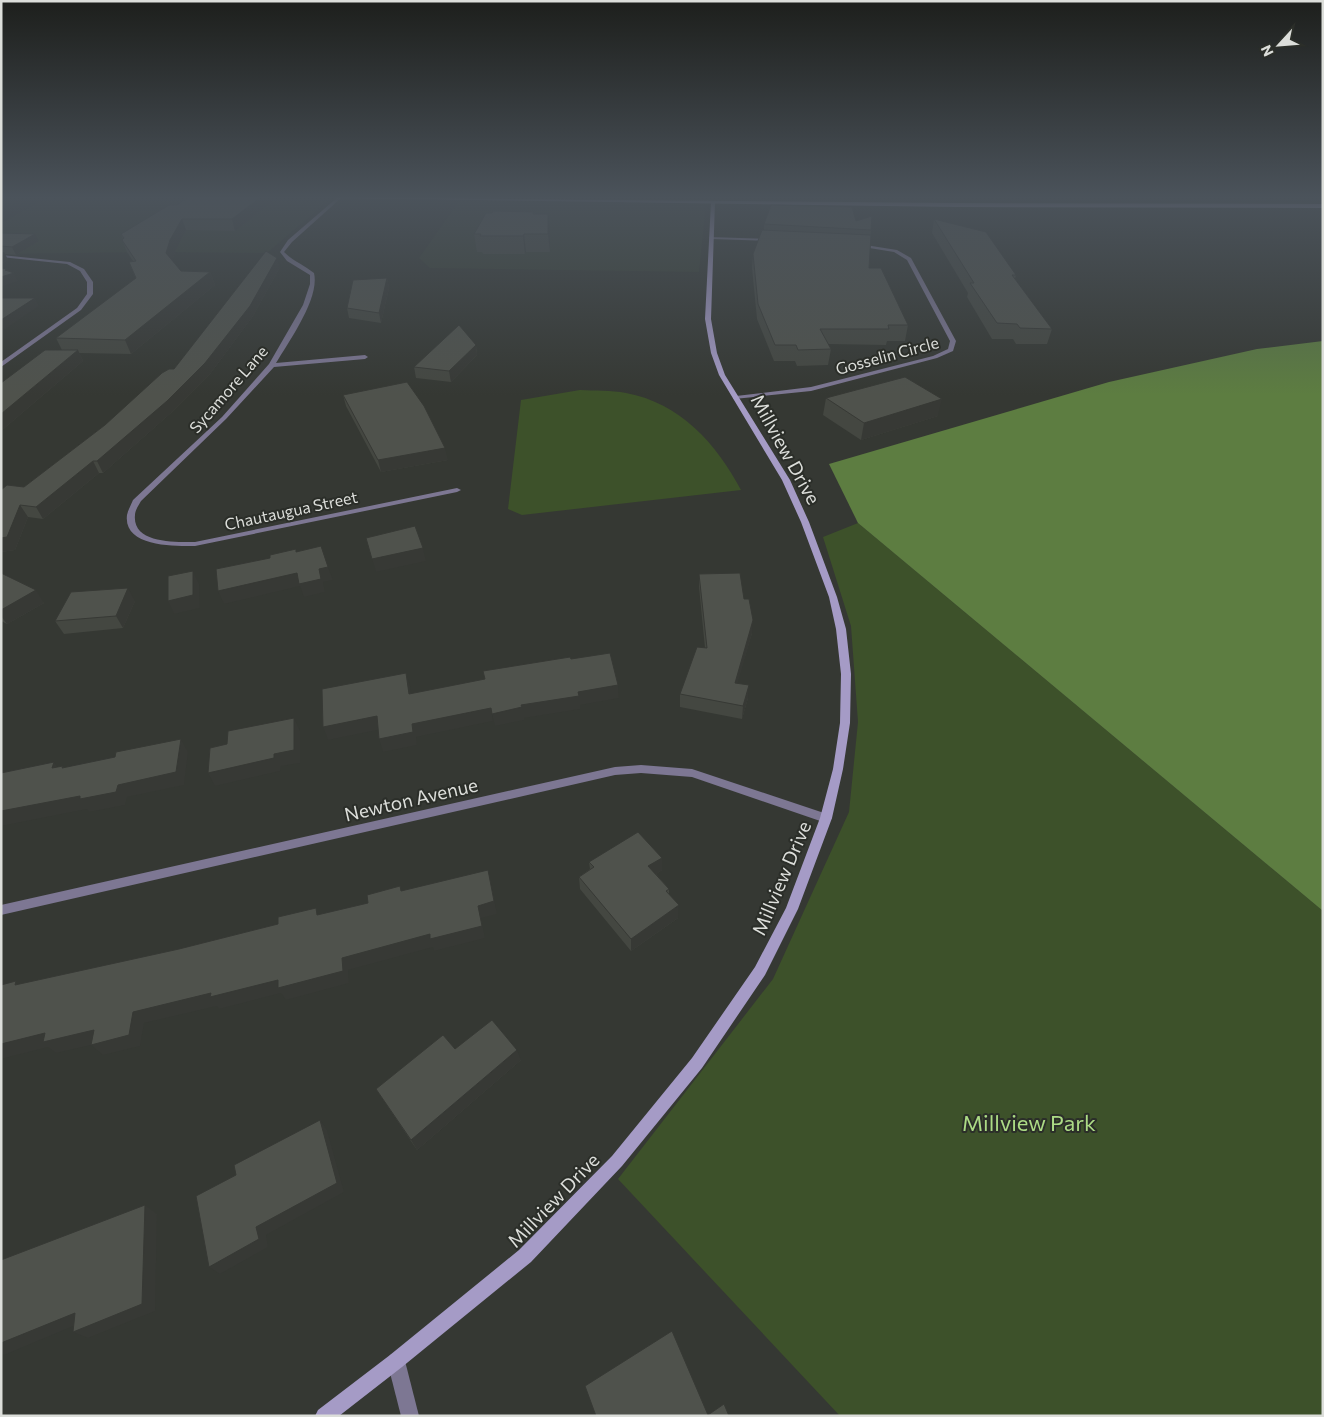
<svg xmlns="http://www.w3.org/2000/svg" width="1324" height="1417" viewBox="0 0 1324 1417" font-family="Commissioner,sans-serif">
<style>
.built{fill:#394035}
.green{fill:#3d512a}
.forest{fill:#5d7d41}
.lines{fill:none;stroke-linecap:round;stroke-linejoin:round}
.street{fill:#7d7793;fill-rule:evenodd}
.secondary{fill:#a59bc6;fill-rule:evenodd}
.primary{fill:#c3b6ee;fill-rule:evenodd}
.wall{fill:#444741}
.shaded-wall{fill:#373935}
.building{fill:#4f524c;stroke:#373935}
.labels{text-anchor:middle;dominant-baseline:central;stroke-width:4;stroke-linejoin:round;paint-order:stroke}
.far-street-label{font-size:16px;fill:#dcdeda;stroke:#2b2e29}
.street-label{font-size:19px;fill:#dcdeda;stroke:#2b2e29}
.near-park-label{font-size:22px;fill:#acdb85;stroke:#2b2e29}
</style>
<rect width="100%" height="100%" fill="#353833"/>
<g class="built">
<polygon points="47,198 330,199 267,253 153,252 1,254 1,223"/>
<polygon points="460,200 706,204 699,272 430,268 419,258"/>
</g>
<g class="green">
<path d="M580,390C595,391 611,390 626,393C680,403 716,443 741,490L522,515L508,509L521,400Z"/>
<polygon points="858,523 1323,911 1323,1416 840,1416 618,1179 773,979 849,812 858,722 851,626 823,537"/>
</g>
<polygon class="forest" points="1323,341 1323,911 858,523 829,464 1109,382 1257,349"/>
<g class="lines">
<g class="street">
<path d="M338,197L341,198L292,242L284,252C293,261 304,265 314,273C320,298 289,341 276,363L365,355L368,357L365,359L274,367L226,419L141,501C139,505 135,510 135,515C132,544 176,542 195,542L457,488L461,490L457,492L195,546C174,546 123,547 127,515C128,510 131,505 133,500L222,417L269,364L303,305L310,284V275L287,261L280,252L288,240Z"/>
<polygon points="709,237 772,239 774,240 772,241 711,239"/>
<polygon points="859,244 897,250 911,258 956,341 953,351 937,358 811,391 734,399 733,398 736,396 811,387 933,356 948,349 950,341 907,260 894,252 857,246"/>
<polygon points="1,255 70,262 84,269 93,282 93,294 81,310 1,367 1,362 77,308 87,294 87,282 80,271 67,264 1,257"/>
<polygon points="641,765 692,769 830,815 832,818 830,821 826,823 692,777 641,773 615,775 1,915 1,905 615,767"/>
<polygon points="396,1352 402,1355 405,1361 419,1416 401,1416 387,1361 390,1355"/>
</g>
<polygon class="secondary" points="713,201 715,202 711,319 717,353 725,375 790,480 809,522 837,597 846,629 851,674 850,723 843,769 832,818 798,909 765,975 702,1068 622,1166 531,1262 402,1367 339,1416 315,1416 318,1410 390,1355 519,1250 612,1156 692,1058 755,967 786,908 820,818 833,769 840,723 841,674 836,629 829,597 801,522 782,480 719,375 711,353 705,319 711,202"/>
<polygon class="primary" points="270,197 957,203 1323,204 1323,208 957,207"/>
</g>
<g class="wall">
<polygon points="189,197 276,197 276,199 235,231 186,230 175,252 172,261 181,271 210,272 215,285 131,354 79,353 83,361 1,431 1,383 62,350 56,338 136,279 129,262 133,261 127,252 122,240 123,239 121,234 177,205"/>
<polygon points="534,212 535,214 550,232 550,252 526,252 525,254 483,254 482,252 477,252 474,234 492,213"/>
<polygon points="934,219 1016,275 1015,279 1052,329 1047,344 1016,344 1013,339 992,339 967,297 968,293 932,233"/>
<polygon points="856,221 871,230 869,268 908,325 905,341 887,341 886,345 828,344 831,349 828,365 797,366 795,361 774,361 757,319 752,268 753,254 764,230 764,224"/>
<polygon points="1,233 39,241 16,255 5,254 8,260 1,264"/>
<polygon points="280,267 253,316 210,374 172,412 103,473 99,473 43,519 28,517 15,550 1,552 24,487 105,425 174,369"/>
<polygon points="387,278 389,288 381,323 349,318 347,308"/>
<polygon points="476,345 477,355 451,382 416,378 414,367"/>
<polygon points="343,395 448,460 381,472 346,406"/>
<polygon points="826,398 938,416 861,440 823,415"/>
<polygon points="1,573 44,603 7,624 1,621"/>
<polygon points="699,574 744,599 752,633 737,683 748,698 742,719 680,707 680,694 705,648 699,587"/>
<polygon points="135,601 123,628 64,634 55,621"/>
<polygon points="589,862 662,870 656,874 669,889 669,895 678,918 631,951 580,889 579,877 590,869"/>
<polygon points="455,1049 521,1060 417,1150 376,1089"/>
</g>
<g class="shaded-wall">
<polygon points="261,197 276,197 276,199 235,231 232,219"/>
<polygon points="548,214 550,232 550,252 548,234"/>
<polygon points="182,219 186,230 175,252 171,266 166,253 170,240"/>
<polygon points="35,234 39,241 16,255 12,247"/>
<polygon points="524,234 526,252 525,254 523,236"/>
<polygon points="4,252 8,260 1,264 1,253"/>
<polygon points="277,258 280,267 253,316 210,374 172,412 103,473 97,461"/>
<polygon points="8,269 11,274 14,273 18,281 1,287 1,277 5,270"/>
<polygon points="210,272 215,285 131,354 125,340"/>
<polygon points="387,278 389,288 381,323 379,313"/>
<polygon points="35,298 39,306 1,332 1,320"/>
<polygon points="476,345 477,355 451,382 449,371"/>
<polygon points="78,350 83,361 1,431 1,414"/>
<polygon points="942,399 938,416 861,440 864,423"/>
<polygon points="445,448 448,460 381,472 378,460"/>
<polygon points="93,461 99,473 43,519 36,507"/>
<polygon points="20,505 28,517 15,550 1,552 1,538"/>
<polygon points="423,548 426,561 376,572 372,559"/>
<polygon points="328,567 333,580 323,582 325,592 304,597 300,586 224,604 218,591 297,573"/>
<polygon points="193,571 199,584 200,608 174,614 168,601"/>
<polygon points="128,588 135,601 123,628 116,616"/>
<polygon points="36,590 44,603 7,624 1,616 1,610"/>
<polygon points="753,620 752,633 734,696 735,683"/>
<polygon points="406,673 410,686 412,707 409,694"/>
<polygon points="618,685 619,698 580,705 580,709 524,718 524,720 495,726 492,714 521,705 578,692"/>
<polygon points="749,685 748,698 742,719 743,706"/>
<polygon points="491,708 493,721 416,737 417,745 383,752 379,739 412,724"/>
<polygon points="377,716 382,729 328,740 323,727"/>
<polygon points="294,718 300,731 300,763 281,766 280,771 215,786 208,773 274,754"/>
<polygon points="181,739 188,752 184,785 127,797 125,805 89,812 87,809 1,826 1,811 118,785"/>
<polygon points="54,762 63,775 52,768"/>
<polygon points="662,858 662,870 649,879 648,866"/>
<polygon points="488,870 497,914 481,918 485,938 434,951 433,947 348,970 349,983 286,1000 281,993 219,1009 217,1006 144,1023 140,1046 103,1055 91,1045 56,1053 48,1047 1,1059 1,1044 133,1012 342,958 478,906"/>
<polygon points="679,905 678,918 631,951 631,939"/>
<polygon points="517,1050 521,1060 417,1150 411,1140"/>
<polygon points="320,1120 327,1130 344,1192 266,1235 268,1247 220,1274 209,1267 256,1227"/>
<polygon points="145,1205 157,1214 155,1311 88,1338 73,1332"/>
<polygon points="75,1313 90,1319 4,1355 1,1354 1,1343"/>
</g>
<g class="building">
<polygon points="189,197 261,197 232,219 182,219 170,240 166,253 181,271 210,272 125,340 56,338 136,278 129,262 136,261 122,240 124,238 121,234 169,205 177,205"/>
<polygon points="771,205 852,207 856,221 872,216 871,230 764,224"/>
<polygon points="493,211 534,212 533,214 548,214 548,234 524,234 523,236 480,236 481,234 474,234 486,213 492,213"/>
<polygon points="934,219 986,232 1016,275 1012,275 1052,329 1020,328 1017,324 997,323 970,283 974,283"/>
<polygon points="762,230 871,235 869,268 881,268 908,325 888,325 889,329 820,329 831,349 798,350 796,345 775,345 758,304 753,254"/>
<polygon points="1,233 35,234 12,247 1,246"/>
<polygon points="266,251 277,258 250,306 205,363 167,401 97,461 93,461 36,507 20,505 7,537 1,538 1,490 7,485 24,487 105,425 162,373 169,369 174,369"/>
<polygon points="1,268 8,269 5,270 14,273 1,277"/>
<polygon points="387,278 379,313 347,308 353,280"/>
<polygon points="1,298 35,298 1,320"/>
<polygon points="459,325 476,345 449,371 414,367"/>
<polygon points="45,350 78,350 1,414 1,383"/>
<polygon points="905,377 942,399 864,423 826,398"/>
<polygon points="407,382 424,406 445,448 378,460 343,395"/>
<polygon points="415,526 423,548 372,559 366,538"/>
<polygon points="321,546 328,567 319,569 321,579 299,584 297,573 218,591 216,569 270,558 270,555 296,549 296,552"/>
<polygon points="193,571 193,595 168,601 168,576"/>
<polygon points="1,573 36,590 1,610"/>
<polygon points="740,573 744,599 749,599 753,620 735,683 749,685 743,706 680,694 697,647 707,648 699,574"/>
<polygon points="128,588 116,616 55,621 71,592"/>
<polygon points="610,653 618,685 578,692 579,696 521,705 522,707 492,714 491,708 412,724 413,732 379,739 377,716 323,727 322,689 406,673 409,694 485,679 483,671 570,657 571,659"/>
<polygon points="294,718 294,750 274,754 274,758 208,773 210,748 227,744 228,731"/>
<polygon points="181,739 176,772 118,785 116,792 80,799 80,796 1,811 1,773 54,762 52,768 63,766 62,768 115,757 116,752"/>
<polygon points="638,832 662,858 648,866 669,889 666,891 679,905 631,939 579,877 594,867 589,862"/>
<polygon points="488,870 494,901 478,906 482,926 430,939 430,934 342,958 343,971 278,988 278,980 210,997 211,993 133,1012 129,1035 91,1045 94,1030 43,1042 45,1033 1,1044 1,985 16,981 15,985 179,949 278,924 278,917 316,908 317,915 368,903 367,895 400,886 401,891"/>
<polygon points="492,1020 517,1050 411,1140 376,1089 443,1035 455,1049"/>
<polygon points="320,1120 337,1183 256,1227 259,1239 209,1267 196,1196 236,1175 234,1165"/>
<polygon points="145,1205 142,1304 73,1332 75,1313 1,1343 1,1260"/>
<polygon points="672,1331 708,1415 724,1404 729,1416 596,1416 585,1386"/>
</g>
<linearGradient id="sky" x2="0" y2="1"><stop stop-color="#1d1f1c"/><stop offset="0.5" stop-color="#4b535b"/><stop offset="1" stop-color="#4b535b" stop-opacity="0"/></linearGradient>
<rect width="1324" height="395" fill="url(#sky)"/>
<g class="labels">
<g class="far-street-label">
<text transform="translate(887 355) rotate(-15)">Gosselin Circle</text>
<text transform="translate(228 389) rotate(-49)">Sycamore Lane</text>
<text transform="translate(291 510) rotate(-12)">Chautaugua Street</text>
</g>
<g class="street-label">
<text transform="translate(786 449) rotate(61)">Millview Drive</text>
<text transform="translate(411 799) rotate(-13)">Newton Avenue</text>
<text transform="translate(781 878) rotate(-67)">Millview Drive</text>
<text transform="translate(553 1200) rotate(-46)">Millview Drive</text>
</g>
<g class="near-park-label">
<text x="1029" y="1122">Millview Park</text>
</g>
</g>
<rect width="1324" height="1417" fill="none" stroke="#dcdeda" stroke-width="5"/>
<g transform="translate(1279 45) rotate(244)" stroke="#2b2e29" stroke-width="4" paint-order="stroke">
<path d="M0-4L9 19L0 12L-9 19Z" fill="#dcdeda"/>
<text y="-8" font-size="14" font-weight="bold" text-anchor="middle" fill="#dcdeda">N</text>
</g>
</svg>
